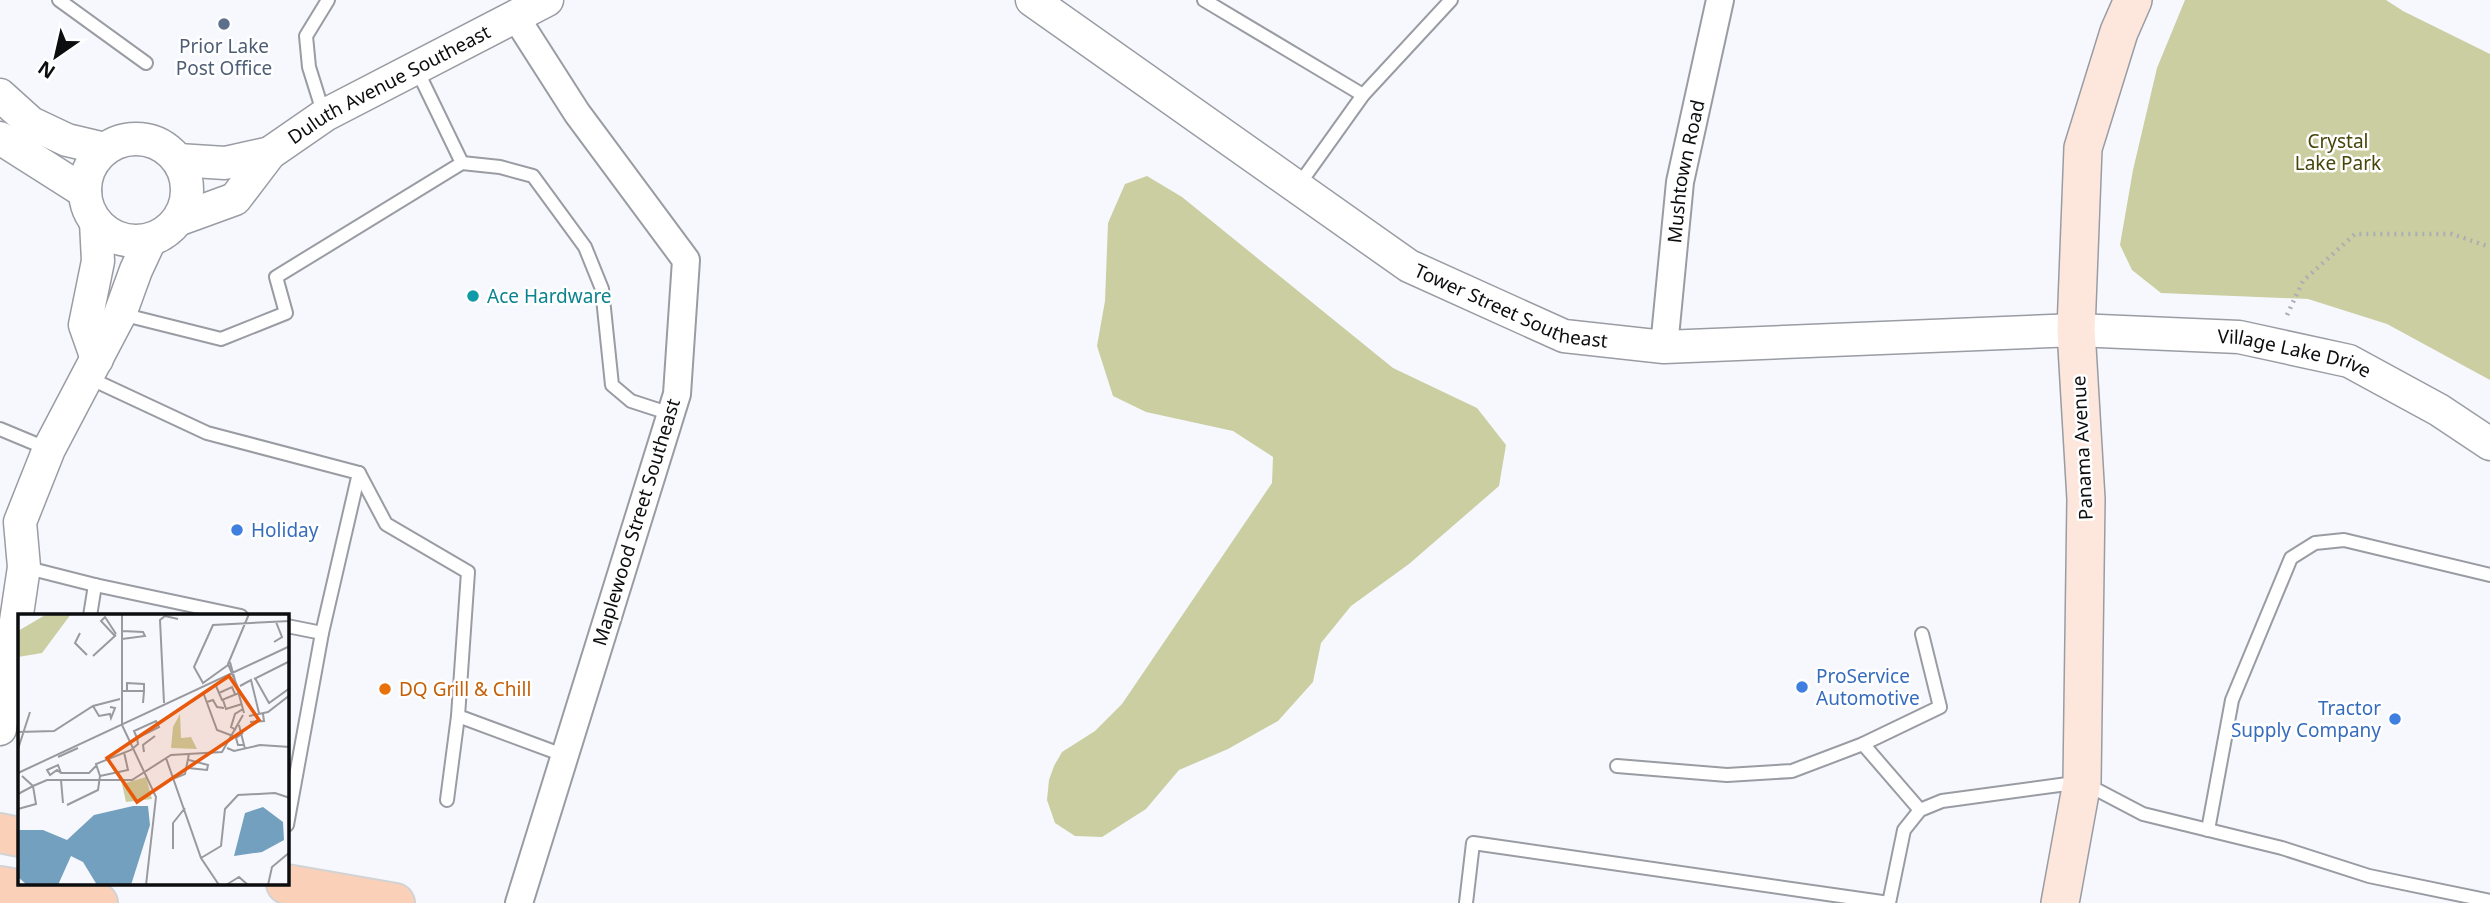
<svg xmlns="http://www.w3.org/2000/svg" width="2490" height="903" viewBox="0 0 2490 903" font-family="'Noto Sans',sans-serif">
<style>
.green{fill:#cbcea1}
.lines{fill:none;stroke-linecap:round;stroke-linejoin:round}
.service-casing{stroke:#9a9ca3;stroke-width:16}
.minor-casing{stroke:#9a9ca3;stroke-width:30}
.tertiary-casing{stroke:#9a9ca3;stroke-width:35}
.secondary-casing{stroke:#9a9ca3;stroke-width:40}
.primary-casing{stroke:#d3d3d4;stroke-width:42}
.path{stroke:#acaeb2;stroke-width:4.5;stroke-dasharray:2 5;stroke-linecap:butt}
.service{stroke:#fff;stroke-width:12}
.minor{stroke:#fff;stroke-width:26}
.tertiary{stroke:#fff;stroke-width:32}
.secondary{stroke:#fde7dc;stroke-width:37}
.primary{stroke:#fbd0b9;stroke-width:38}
.service-dot{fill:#5c6f8a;stroke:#fff;stroke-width:2.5}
.culture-dot{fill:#0f9aa8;stroke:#fff;stroke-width:2.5}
.shop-dot{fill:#3f7fe0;stroke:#fff;stroke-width:2.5}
.food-dot{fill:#e8710a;stroke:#fff;stroke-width:2.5}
.labels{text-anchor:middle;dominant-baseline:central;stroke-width:5;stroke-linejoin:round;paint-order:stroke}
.service-label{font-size:19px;fill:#4e5e75;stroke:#fff}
.street-label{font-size:19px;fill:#0c0d0f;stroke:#fff}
.park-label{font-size:19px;fill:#45460a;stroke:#fff}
.culture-label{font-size:19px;fill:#0d838f;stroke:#fff;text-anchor:start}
.shop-label{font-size:19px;fill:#366cbe;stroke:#fff;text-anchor:start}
.food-label{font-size:19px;fill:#c56008;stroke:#fff;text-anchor:start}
.inset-road{fill:none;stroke:#989a9e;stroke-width:2}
.view{fill:#e8590c;fill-opacity:0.15;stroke:#e8590c;stroke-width:3.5}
.inset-edge{fill:none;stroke:#0c0d0f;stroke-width:3.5}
</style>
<rect width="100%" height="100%" fill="#f6f8fe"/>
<g class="green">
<polygon points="2185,0 2386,0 2403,11 2490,54 2490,380 2387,324 2308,299 2161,293 2132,270 2120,245 2133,170 2157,68"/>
<polygon points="1147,176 1182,197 1393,368 1477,408 1506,445 1499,486 1409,564 1351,606 1321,643 1313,682 1278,721 1228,749 1179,770 1146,809 1102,837 1075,836 1055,823 1047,800 1049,780 1054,766 1062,752 1095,731 1122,704 1272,483 1273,457 1233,431 1146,412 1113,396 1097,346 1105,301 1108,223 1125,184"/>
</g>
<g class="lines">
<defs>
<g id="service">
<polyline points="59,0 146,63"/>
<polyline points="1204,0 1363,95"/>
<polyline points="324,115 309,67 306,36 328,0"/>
<polyline points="462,163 500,167 533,176 585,247 602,289 612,385 631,401 671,414"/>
<polyline points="1298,186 1363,95 1451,0"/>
<polyline points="121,314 221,339 286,313 276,277 462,163 416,68"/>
<polyline points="87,377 207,433 359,473 322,633"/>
<polyline points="0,429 48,449"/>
<polyline points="359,473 386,524 468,572 458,716 563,755"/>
<polyline points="24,567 95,585 241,616"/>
<polyline points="90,616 95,585"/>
<polyline points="287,626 322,633 287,825"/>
<polyline points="1863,744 1920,810"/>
<polyline points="1617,766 1727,775 1792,771 1863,744 1940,707 1922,634"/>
<polyline points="447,800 458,716"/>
<polyline points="2208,830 2232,700 2291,558 2315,543 2344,540 2490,575"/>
<polyline points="1466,903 1473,843 1889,903 1904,830 1920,810 1942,801 2082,782 2143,814 2282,848 2369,876 2490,901"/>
</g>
<g id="minor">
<polyline points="515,16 577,113 686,260 677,394 519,903"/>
<path id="s1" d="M1664,347L1680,182L1720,0"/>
</g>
<g id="tertiary">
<path id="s2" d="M1032,0L1409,266L1564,336L1664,347L2076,330L2239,337L2349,361L2439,410L2490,444"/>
<polyline points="0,95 31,123 67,140 105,149"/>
<polyline points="0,138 85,192"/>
<circle cx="136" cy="190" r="51"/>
<polyline points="178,160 225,163 270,153"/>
<path id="s3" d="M180,219L235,199L270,153L325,115L547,0"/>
<polyline points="96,222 98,261 85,325 97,359"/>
<polyline points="0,729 24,567 20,522 49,449 120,314 136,270 150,240"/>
</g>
<polyline id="secondary" points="2060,903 2082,782 2086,499 2076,330 2083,148 2119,32 2133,0"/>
<g id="primary">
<polyline points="0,833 19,837"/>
<polyline points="286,884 395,903"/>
<polyline points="0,886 98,903"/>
</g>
</defs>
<use href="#service" class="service-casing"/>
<use href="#minor" class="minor-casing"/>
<use href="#tertiary" class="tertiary-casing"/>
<use href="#secondary" class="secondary-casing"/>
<use href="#primary" class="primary-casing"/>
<polyline class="path" points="2287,315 2303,281 2355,234 2452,234 2490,247"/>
<use href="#service" class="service"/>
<use href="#minor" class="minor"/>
<use href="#tertiary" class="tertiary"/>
<use href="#secondary" class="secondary"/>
<use href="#primary" class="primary"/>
</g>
<circle class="service-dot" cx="224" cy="24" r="7"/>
<circle class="culture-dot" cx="473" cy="296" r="7"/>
<g class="shop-dot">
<circle cx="237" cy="530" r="7"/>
<circle cx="1802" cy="687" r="7"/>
<circle cx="2395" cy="719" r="7"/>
</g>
<circle class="food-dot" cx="385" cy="689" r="7"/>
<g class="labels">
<g class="service-label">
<text x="224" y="46">Prior Lake<tspan x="224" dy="22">Post Office</tspan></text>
</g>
<g class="street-label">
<text stroke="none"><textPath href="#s3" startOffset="254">Duluth Avenue Southeast</textPath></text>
<text stroke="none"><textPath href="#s1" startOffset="177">Mushtown Road</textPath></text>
<text stroke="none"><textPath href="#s2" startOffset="572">Tower Street Southeast</textPath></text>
<text stroke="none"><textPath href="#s2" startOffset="1365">Village Lake Drive</textPath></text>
<text transform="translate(2082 448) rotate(-93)">Panama Avenue</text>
<text transform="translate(636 522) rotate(-73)">Maplewood Street Southeast</text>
</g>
<g class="park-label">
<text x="2338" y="141">Crystal<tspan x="2338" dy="22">Lake Park</tspan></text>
</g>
<g class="culture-label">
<text x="487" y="296">Ace Hardware</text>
</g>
<g class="shop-label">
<text x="251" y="530">Holiday</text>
<text x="1816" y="676">ProService<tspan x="1816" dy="22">Automotive</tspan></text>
<text x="2381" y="708" text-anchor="end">Tractor<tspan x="2381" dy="22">Supply Company</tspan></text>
</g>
<g class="food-label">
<text x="399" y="689">DQ Grill &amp; Chill</text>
</g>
</g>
<g transform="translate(18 614)">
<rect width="271" height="271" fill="#f6f8fe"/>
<path d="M29,0H53L24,39L0,43V17ZM162,100L163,124L173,123L179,135L153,134L155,113ZM128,163L134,185L108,188L104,170Z" fill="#cbcea1"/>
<path d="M115,192H130L132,211L113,271H79L65,248L53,242L40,271H9L0,263V216H25L49,226L76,201ZM245,193L265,208L266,226L244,238L216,242L227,199Z" fill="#74a0bf"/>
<path class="inset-road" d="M104,0V111M62,19L57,29L69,41M97,22L83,7L87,3L98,20M104,25L127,22L125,18L104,17M256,28L264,23L258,8M75,42L98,21M212,48L226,99M210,51L185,69L176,53L195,11L272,7M237,64L251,89L272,74M236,65L272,47M198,72L204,86L221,79M222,72L233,66L241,99M103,77H126L125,89M109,77V69L126,70V77M185,78L199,116L215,122M201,79L214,73L217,80M223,81L210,50L231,0M205,86L208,95L224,90M189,88L195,86L199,93L206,94M146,89L142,6L147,2L160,5M75,92L81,102L92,100L93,104L97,94L92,93M231,102L250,98L272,81M232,108L246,107L245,100M104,111L138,183L128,271M221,111L227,135M218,116L213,113L217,100L225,95M0,118L36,117L75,92L102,85M225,119L218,124L220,131H226M209,134L216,137L242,131L272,133M0,135L12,98M126,138L125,131L137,122M40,143L60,134M148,144L183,244L201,271M170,154L189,156L190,151L171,146M0,159L272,32M43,159L40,151L29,156L32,161L39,156L43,159H71L78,152M4,162L15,172L29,166H114L153,141L204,138L225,101M82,162L110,156L106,138M157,164L167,160L171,140M43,166L45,189M0,180L15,172L18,190L0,195M49,191L80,176L82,162L78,150L113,136L120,130L119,124L141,113L138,107L116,117L119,124M155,235V209L167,194M183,244L203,232L207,195L220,181L257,179L272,184M208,271L221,263L230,271M250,271L254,253L272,238"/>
<path class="view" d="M211,62L241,106L119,188L89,144Z"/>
<rect width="271" height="271" class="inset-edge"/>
</g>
<g transform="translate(56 56) rotate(214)" stroke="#ffffff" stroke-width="5" paint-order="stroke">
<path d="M0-5L12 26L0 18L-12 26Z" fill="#0c0d0f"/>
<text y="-10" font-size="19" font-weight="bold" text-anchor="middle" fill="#0c0d0f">N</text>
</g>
</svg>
